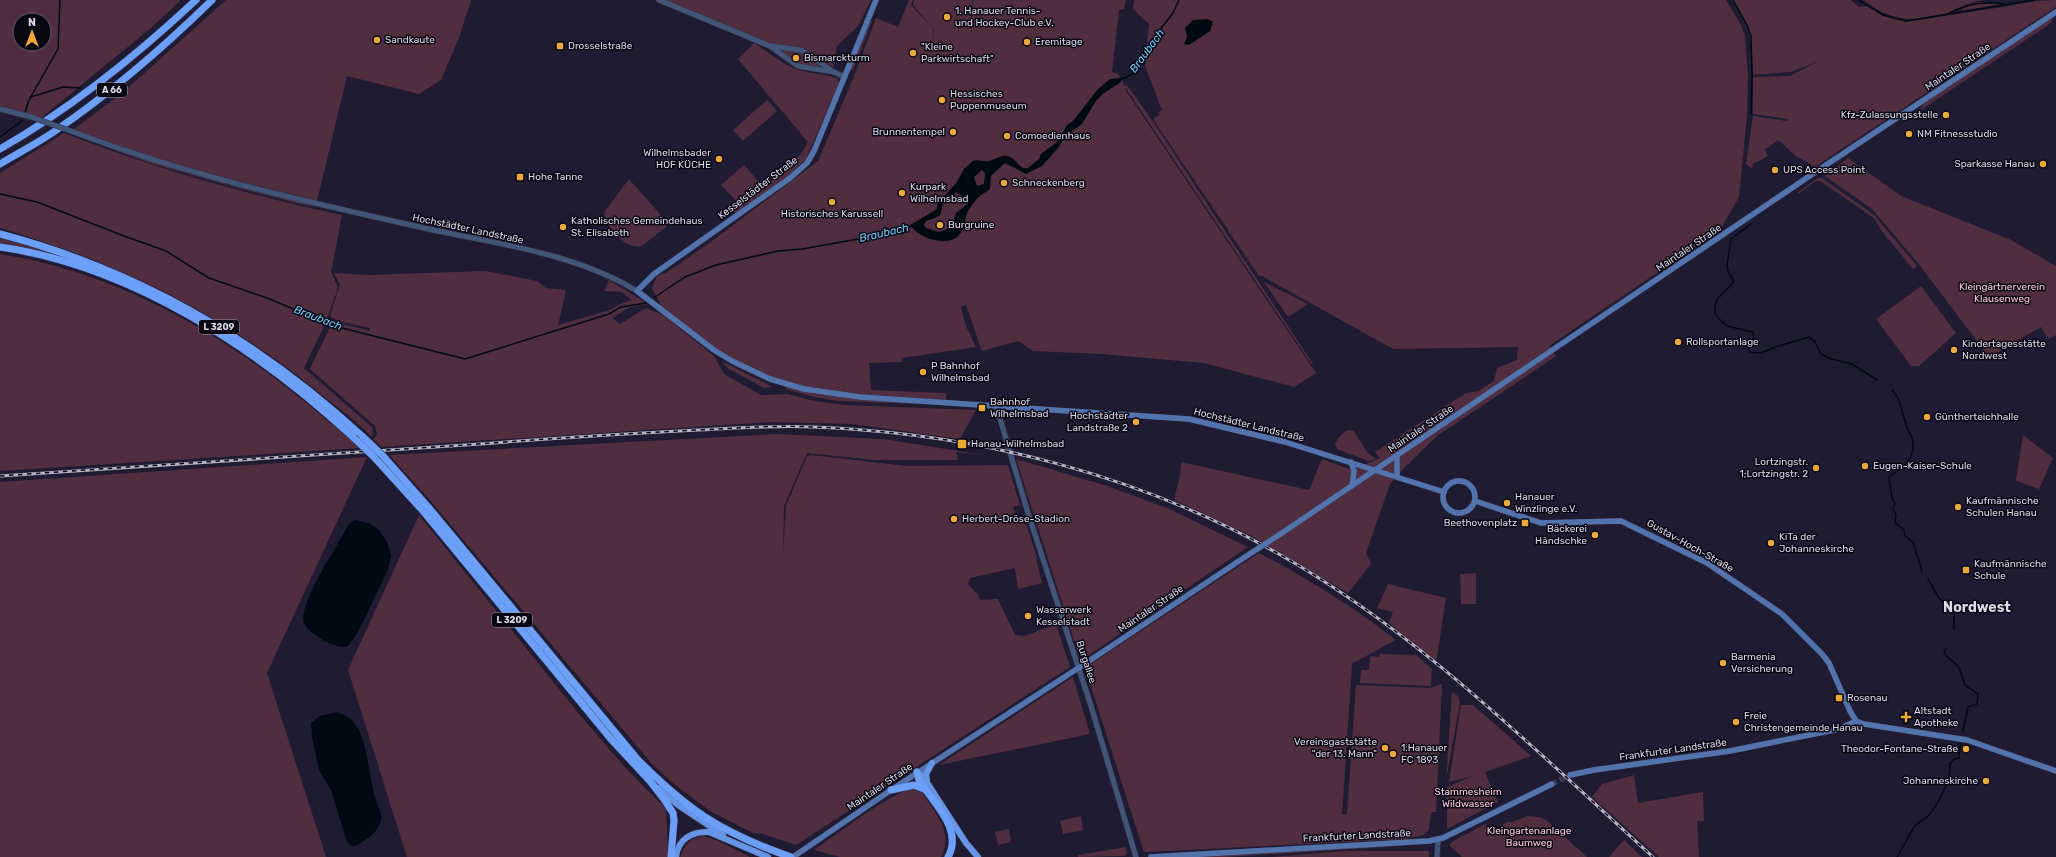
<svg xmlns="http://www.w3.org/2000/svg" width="2056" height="857" viewBox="0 0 2056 857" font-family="Rubik,sans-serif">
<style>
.green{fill:#502e40;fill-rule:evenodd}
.water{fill:#000a13;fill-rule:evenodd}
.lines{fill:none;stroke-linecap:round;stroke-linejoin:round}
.stream{stroke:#000a13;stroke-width:1.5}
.secondary-tunnel{stroke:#3b374e;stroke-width:5.5;stroke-dasharray:5.5 3;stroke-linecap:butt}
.tertiary-casing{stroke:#39354c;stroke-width:6}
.secondary-casing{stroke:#39354c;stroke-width:6}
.trunk-casing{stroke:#39354c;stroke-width:7}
.motorway-casing{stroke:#39354c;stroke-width:8}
.tertiary{stroke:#415579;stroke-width:5}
.secondary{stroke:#5273ac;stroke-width:5.5}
.trunk{stroke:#6694e6;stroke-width:6}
.motorway{stroke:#6c9ff8;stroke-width:7}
.rail-casing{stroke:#b6b4c6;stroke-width:3}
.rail{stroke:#090712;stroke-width:1.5;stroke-dasharray:4.5;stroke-linecap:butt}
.tertiary-bridge-casing{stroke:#39354c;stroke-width:6;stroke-linecap:butt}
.secondary-bridge-casing{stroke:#39354c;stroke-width:6;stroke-linecap:butt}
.motorway-bridge-casing{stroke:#39354c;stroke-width:8;stroke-linecap:butt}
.tertiary-bridge{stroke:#415579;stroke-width:5}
.secondary-bridge{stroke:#5273ac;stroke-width:5.5}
.motorway-bridge{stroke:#6c9ff8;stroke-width:7}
.poi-dot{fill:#eba93a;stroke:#090712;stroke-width:1.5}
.labels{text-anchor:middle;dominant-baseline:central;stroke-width:3;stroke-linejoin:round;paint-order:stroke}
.shield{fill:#090712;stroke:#9b99a8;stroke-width:1}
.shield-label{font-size:9px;font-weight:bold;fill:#d9d7e8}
.poi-label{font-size:10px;fill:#d9d7e8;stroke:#090712;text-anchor:start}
.street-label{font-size:10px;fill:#d9d7e8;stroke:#090712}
.park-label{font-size:10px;fill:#fcc8e1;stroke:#090712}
.water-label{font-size:11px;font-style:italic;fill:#6dcdfb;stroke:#090712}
.district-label{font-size:14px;font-weight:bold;fill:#d9d7e8;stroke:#090712}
</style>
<rect width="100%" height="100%" fill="#1f1b33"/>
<g class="green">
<path d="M0,0H181L152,27L41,118L0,106ZM20,20H44V44H20Z"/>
<path d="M226,0H471L459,38L441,80L419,94L347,76L317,201C236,180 152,162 74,129L120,95Z"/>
<polygon points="664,0 871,0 858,26 837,46 833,67 802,48 770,44"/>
<polygon points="909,0 913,0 911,5 933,28 934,40 934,29 913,5 914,0 972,0 971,37 973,0 1126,0 1124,9 1119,10 1112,72 1118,74 1125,86 1127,85 1154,123 1313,364 1312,365 1125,87 1126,91 1316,373 1294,387 1204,363 1101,354 1033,351 1018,341 982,351 966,305 961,307 966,326 976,347 902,358 902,362 869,363 871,390 946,393 946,400 827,392 778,380 722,353 662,307 652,288 657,276 667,272 708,244 818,161 855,74 876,18 898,27"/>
<polygon points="1134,0 1726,0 1741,25 1745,37 1748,77 1747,116 1739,197 1720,230 1549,346 1556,356 1437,436 1400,472 1390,484 1366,553 1371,564 1348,593 1252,536 1174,500 1180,475 1181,462 1309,490 1322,459 1352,470 1380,458 1375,452 1466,393 1478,391 1494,381 1497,368 1517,360 1518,347 1393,349 1262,276 1259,276 1155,122 1154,118 1160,115 1158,112 1162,110 1145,66 1149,24 1133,9"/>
<path d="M1732,0H1851L1859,7L1868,6L1883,16L1906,22L2009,6C2024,3 2039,0 2056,0V7L1815,167L1796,156L1778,140L1765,150L1768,156L1753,164L1752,169L1746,164L1753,116L1787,121L1788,119L1753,114V77L1790,76L1817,62L1790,72L1753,75C1752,39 1752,31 1732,0Z"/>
<path d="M1863,0H1986C1966,1 1962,9 1946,14C1911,23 1892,21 1863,0Z"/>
<polygon points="1980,2 2002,4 1960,11 1967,5"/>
<polygon points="2053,17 2051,23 1918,112 1924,103"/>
<polygon points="870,20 872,21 853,70 850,71"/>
<path d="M754,43C770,53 785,67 803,71C814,74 825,74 837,78L839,83L806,159L788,176L736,213L731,209L738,203L721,185L744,165L760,183L741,201C764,185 796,168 808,142L738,59Z"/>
<polygon points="784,50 800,51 819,65 818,68 799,65 783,53"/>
<polygon points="767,100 777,111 743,141 733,130"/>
<path d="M64,133C154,168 247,195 342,215L331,272L337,285V291L325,324L304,368L373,428L372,437C357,422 340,409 323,396C242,329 149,277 49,244C33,239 17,232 0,228V173Z"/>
<polygon points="70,133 145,159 228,183 227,185 153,164"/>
<polygon points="1848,158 1901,196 2011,240 2056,266 2056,335 2048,339 2041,327 1989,357 1918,263 1872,209 1825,176"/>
<polygon points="1818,178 1822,178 1874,215 1917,266 1913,269 1881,230 1874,218 1820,181 1816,181 1798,194 1798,192"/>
<path d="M629,179L666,221V227L642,246C638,247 634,246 630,245C620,241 601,221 605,211Z"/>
<polygon points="231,184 340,211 301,204 230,186"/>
<polygon points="0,238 48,251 50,254 0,244"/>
<path d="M0,254C104,270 203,322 285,386C311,406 335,427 360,448L0,471Z"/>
<polygon points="486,271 537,281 546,288 566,290 558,325 610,310 620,304 632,300 622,292 604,291 609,280 648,304 630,307 612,318 620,324 646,308 663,315 714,356 724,374 761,395 788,394 814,401 845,405 976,410 960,439 852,424 772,422 382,447 373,439 377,435 375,426 310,369 330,327 327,327 330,318 335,322 370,331 370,328 337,321 330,316 340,284 334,273 368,275"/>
<polygon points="1264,282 1308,304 1288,317"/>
<polygon points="1921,286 1956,333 1919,366 1911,366 1876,319"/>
<polygon points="722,361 773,387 764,388 727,368"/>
<polygon points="788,386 815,394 946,405 838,401 815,397 785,389"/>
<path d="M1350,430L1354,431L1367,452L1376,459L1368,461L1337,449L1335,444C1338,438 1343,431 1350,430Z"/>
<polygon points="777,434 883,439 984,455 956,452 958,460 875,460 807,453 784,506 783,554 786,506 807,456 811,455 907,466 1008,465 1020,505 1013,507 1016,517 1019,517 1022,523 1026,524 1037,558 1036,559 1042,583 1018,589 1015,568 970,578 968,585 978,594 980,600 998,599 1015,635 1025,636 1056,624 1070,667 796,845 763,834 753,833 710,811 674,784 652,764 428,498 389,455"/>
<polygon points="2023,435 2053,458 2039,489 2017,481 2016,479"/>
<polygon points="367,457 267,673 326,857 0,857 0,482"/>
<polygon points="1016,459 1104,485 1167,508 1248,547 1086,657 1079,656"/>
<polygon points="419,515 580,715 623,765 666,809 668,857 407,857 348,670"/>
<path d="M1259,553C1307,578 1353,607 1396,640L1353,663L1352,665L1342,815L1347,814L1356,685L1431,688L1442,684L1436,812H1432L1430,818L1429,830L1424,835L1406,839L1144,852L1085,668Z"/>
<polygon points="1476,573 1476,604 1461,604 1460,574"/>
<polygon points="1388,584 1446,598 1436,663 1389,623 1393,612 1377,608"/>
<polygon points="1380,654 1416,655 1432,669 1431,686 1360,683 1361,670 1369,670 1370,656 1379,657"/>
<polygon points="1073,677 1090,734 939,765"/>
<polygon points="1452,692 1458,696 1460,703 1446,780"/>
<polygon points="1461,705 1473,705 1531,756 1485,772 1498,802 1447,829 1447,787 1473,776 1449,782"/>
<polygon points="1634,775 1638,803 1703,792 1704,821 1697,821 1699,857 1659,857 1592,797 1602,784"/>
<path d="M915,788L920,790C933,810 955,832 941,857H840L814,850C835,836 892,791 915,788Z"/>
<polygon points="1081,816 1083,830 1063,834 1060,821"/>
<polygon points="1527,816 1540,817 1546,820 1587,857 1462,857 1450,846 1450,843 1485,824 1495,834 1506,822 1512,822"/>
<polygon points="1009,829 1011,842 998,845 995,832"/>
<path d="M703,836L716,840L750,857H680C685,844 689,839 703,836Z"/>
<polygon points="1624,840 1642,857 1609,857"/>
<polygon points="1400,846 1225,857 1193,857 1346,847"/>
<polygon points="1126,847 1127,854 1124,856 1078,857 1078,855"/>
<polygon points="1344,851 1429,851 1429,857 1271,857"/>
</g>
<g class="water">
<polygon points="1208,19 1213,22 1210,31 1189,45 1184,44 1187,37 1185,28 1193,20"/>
<path d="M1121,78V82L1104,93L1096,101L1082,124L1064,137L1059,147L1042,166L1026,174L1005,163L991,176L990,189C987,192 983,193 980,196C976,199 973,204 970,208C964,215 966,227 960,234C950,248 920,239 912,227L907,229V227L937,209V205L956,183L964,169L973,161C979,159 983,162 989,161C996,160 1002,153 1010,157C1017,160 1020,170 1028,168L1039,159L1041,154L1057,142L1067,125L1073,121L1098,89L1110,79ZM982,170L985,173L984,184L977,186L974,177ZM956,192L966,198L969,203L956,213L952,227L939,232L926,228L924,225L926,221L940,216L944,200L952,197Z"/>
<path d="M354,520L369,523L380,531L387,542L391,556L388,570L357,634L347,647C336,647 325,643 316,635C313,633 307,629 305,625C295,608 339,544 348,525Z"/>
<path d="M336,712C346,715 351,718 357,727C368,744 369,780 376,801C378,808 383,812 381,821C377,834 365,841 353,847L347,842L331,790L319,770L312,737L311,723L320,716Z"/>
</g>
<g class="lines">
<g class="stream">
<polyline points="1733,0 1747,25 1751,36 1752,76"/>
<polyline points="1859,0 1883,15 1906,21 2034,0"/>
<path d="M1949,13C1967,4 1987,0 2008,5"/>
<polyline points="1120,80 1133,74 1159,31 1173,13 1179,0"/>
<polyline points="31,97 63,87 81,88"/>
<polyline points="25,113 29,100 58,49 60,0"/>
<polyline points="1751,114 1752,77"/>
<polyline points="0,137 22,121"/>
<polyline points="0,194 37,202 124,236 166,251 209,278 267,298 334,326 465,359 609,314 621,307 646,303"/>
<path d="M1751,224L1731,239L1727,265L1728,272L1734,281C1726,294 1710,298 1716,316L1727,326L1753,332L1754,337L1747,347L1750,352L1761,353L1775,347L1809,337L1815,342L1820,353L1828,358L1852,364L1877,380"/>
<polyline points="655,297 685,277 716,265 778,251 802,249 886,234 908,228"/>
<path d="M1892,390C1901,400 1901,409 1905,421C1906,427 1910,432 1912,438C1918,458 1902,468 1889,477L1892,499L1895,503L1893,509L1896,515L1895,523L1904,530L1905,536L1913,542L1922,571"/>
<polyline points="1928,579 1939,598 1954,613 1954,630"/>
<polyline points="1946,648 1944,654 1959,667 1965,685 1978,694 1977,704 1968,707 1963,731"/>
<path d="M1897,857C1903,847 1908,837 1914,827C1918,822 1922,821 1926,818C1937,808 1952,778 1950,764L1954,759L1959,758L1960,744"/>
</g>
<polyline class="secondary-tunnel" points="1552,784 1570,775"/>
<defs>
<g id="tertiary">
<polyline points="659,0 770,46 801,50 834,72"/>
<polyline points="770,46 798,66 834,72 845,77"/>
<polyline points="0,109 31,117"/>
<path d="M71,131C183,174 299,200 415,226C489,243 571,251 637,291"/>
<polyline points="996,405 1028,513 1091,706 1136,857"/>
<polyline points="1437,857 1438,839"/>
</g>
<g id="secondary">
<polyline points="876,0 814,151 807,163 790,178 654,274 637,291 714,350 732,361 770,379 804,389 860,397 1189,419 1285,442 1444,492"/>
<polyline points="1397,456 1397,477"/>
<polyline points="1351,462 1354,471 1352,486"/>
<circle cx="1459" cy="497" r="16"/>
<polyline points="1475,501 1541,523 1621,521 1707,563 1782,614 1822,654 1829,663 1850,711 1856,721 1864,724 1967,740 2056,771"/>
<polyline points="1279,535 1811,175 2056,12"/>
<polyline points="1570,775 1594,770 1730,751 1839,729 1856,721"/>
<polyline points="793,857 891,790 1083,665 1245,557"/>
<polyline points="1151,857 1429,841 1443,838 1552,784"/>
</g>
<g id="trunk">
<polyline points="917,772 924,778 966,843 978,857"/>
<polyline points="927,781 926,774 932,763"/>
<polyline points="658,788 678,805 723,835"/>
<path d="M676,857C678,839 692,831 709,832L768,857"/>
</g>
<g id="motorway">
<path d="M0,149C72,108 136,56 196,0"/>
<path d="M0,164C18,153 38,143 55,131C112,92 163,48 212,0"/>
<path d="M0,234C137,270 259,341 363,437"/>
<path d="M0,247C132,266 258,349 354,438"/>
<path d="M383,456L429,508L638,760C658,780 681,801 705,817C731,834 762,847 791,857"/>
<polyline points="374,457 423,511 611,739 650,781 664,799 673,813 674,820 671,857"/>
<path d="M917,772L919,780C932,802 964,829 948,857"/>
<polyline points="891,790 914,785 924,789"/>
</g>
</defs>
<use href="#tertiary" class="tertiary-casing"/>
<use href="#secondary" class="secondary-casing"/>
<use href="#trunk" class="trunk-casing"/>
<use href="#motorway" class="motorway-casing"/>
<use href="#tertiary" class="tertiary"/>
<use href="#secondary" class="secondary"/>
<use href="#trunk" class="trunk"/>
<use href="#motorway" class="motorway"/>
<defs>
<path id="rail" d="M0,476C155,465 310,455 465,445C543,439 620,434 698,430C737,428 776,425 814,427C974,433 1138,474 1277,553C1418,632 1534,749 1653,857"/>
</defs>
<use href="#rail" class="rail-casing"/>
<use href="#rail" class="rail"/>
<defs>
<polyline id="tertiary-bridge" points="31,117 71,131"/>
<polyline id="secondary-bridge" points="1245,557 1279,535"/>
<g id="motorway-bridge">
<polyline points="363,437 383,456"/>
<polyline points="354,438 374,457"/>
</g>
</defs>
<use href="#tertiary-bridge" class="tertiary-bridge-casing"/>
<use href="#secondary-bridge" class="secondary-bridge-casing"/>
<use href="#motorway-bridge" class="motorway-bridge-casing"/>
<use href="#tertiary-bridge" class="tertiary-bridge"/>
<use href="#secondary-bridge" class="secondary-bridge"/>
<use href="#motorway-bridge" class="motorway-bridge"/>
</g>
<g class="poi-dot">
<circle cx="947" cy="17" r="4"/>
<circle cx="377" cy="40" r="4"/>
<circle cx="1027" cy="42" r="4"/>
<rect x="556" y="42" width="8" height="8" rx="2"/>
<circle cx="913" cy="53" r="4"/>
<circle cx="796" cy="58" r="4"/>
<circle cx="942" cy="100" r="4"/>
<circle cx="1946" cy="115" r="4"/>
<circle cx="953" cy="132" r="4"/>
<circle cx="1909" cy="134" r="4"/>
<circle cx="1007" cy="136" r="4"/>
<circle cx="719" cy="159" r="4"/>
<circle cx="2043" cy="164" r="4"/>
<circle cx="1775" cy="170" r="4"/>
<rect x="516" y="173" width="8" height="8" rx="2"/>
<circle cx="1004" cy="183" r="4"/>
<circle cx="902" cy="193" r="4"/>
<circle cx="832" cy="202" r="4"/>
<circle cx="940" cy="225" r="4"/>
<circle cx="563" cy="227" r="4"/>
<circle cx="1678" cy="342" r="4"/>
<circle cx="1954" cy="350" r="4"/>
<circle cx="923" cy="372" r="4"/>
<rect x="978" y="404" width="8" height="8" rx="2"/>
<circle cx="1927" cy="417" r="4"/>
<circle cx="1136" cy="422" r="4"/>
<rect x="957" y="439" width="10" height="10" rx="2"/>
<circle cx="1865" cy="466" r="4"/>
<circle cx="1816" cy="468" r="4"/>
<circle cx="1507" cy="503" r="4"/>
<circle cx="1958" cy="507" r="4"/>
<circle cx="954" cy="519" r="4"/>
<rect x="1521" y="519" width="8" height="8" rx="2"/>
<circle cx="1595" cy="535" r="4"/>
<circle cx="1771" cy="543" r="4"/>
<rect x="1962" y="566" width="8" height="8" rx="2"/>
<circle cx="1028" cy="616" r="4"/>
<circle cx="1723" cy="663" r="4"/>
<rect x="1835" y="694" width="8" height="8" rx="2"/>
<path d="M1904 711h4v4h4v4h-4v4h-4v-4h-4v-4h4z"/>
<circle cx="1736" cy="722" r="4"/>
<circle cx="1385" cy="748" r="4"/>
<circle cx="1966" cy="749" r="4"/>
<circle cx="1393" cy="754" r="4"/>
<circle cx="1986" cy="781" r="4"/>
</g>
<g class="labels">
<g class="shield">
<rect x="97" y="83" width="30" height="14" rx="3"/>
<rect x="199" y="320" width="40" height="14" rx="3"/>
<rect x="492" y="613" width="40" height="14" rx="3"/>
</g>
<g class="shield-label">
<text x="112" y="90">A 66</text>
<text x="219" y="327">L 3209</text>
<text x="512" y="620">L 3209</text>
</g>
<g class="poi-label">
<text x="955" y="11">1. Hanauer Tennis-<tspan x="955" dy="12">und Hockey-Club e.V.</tspan></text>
<text x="385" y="40">Sandkaute</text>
<text x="1035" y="42">Eremitage</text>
<text x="568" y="46">Drosselstraße</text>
<text x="921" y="47">"Kleine<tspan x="921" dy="12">Parkwirtschaft"</tspan></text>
<text x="804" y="58">Bismarckturm</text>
<text x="950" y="94">Hessisches<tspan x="950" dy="12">Puppenmuseum</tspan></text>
<text x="1938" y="115" text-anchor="end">Kfz-Zulassungsstelle</text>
<text x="945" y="132" text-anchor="end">Brunnentempel</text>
<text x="1917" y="134">NM Fitnessstudio</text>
<text x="1015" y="136">Comoedienhaus</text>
<text x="711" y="153" text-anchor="end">Wilhelmsbader<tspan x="711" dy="12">HOF KÜCHE</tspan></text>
<text x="2035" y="164" text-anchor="end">Sparkasse Hanau</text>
<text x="1783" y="170">UPS Access Point</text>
<text x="528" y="177">Hohe Tanne</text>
<text x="1012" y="183">Schneckenberg</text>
<text x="910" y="187">Kurpark<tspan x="910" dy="12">Wilhelmsbad</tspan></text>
<text x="832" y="214" text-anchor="middle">Historisches Karussell</text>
<text x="571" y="221">Katholisches Gemeindehaus<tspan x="571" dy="12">St. Elisabeth</tspan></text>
<text x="948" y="225">Burgruine</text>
<text x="1686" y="342">Rollsportanlage</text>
<text x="1962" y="344">Kindertagesstätte<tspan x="1962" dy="12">Nordwest</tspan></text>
<text x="931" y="366">P Bahnhof<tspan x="931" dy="12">Wilhelmsbad</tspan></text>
<text x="990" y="402">Bahnhof<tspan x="990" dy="12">Wilhelmsbad</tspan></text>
<text x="1128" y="416" text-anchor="end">Hochstädter<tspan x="1128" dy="12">Landstraße 2</tspan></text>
<text x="1935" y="417">Güntherteichhalle</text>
<text x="971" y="444">Hanau-Wilhelmsbad</text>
<text x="1808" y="462" text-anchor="end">Lortzingstr.<tspan x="1808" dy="12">1;Lortzingstr. 2</tspan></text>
<text x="1873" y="466">Eugen-Kaiser-Schule</text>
<text x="1515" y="497">Hanauer<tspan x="1515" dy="12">Winzlinge e.V.</tspan></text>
<text x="1966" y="501">Kaufmännische<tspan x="1966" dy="12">Schulen Hanau</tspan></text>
<text x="962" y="519">Herbert-Dröse-Stadion</text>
<text x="1517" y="523" text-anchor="end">Beethovenplatz</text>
<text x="1587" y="529" text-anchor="end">Bäckerei<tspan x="1587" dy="12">Händschke</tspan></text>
<text x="1779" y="537">KiTa der<tspan x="1779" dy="12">Johanneskirche</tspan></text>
<text x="1974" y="564">Kaufmännische<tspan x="1974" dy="12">Schule</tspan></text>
<text x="1036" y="610">Wasserwerk<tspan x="1036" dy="12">Kesselstadt</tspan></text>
<text x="1731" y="657">Barmenia<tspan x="1731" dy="12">Versicherung</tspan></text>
<text x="1847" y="698">Rosenau</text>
<text x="1914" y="711">Altstadt<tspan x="1914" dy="12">Apotheke</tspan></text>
<text x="1744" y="716">Freie<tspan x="1744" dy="12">Christengemeinde Hanau</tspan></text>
<text x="1377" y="742" text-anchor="end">Vereinsgaststätte<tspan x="1377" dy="12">"der 13. Mann"</tspan></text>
<text x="1401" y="748">1.Hanauer<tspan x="1401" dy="12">FC 1893</tspan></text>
<text x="1958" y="749" text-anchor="end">Theodor-Fontane-Straße</text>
<text x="1978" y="781" text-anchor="end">Johanneskirche</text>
</g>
<g class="street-label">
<text transform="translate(1958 67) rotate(-34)">Maintaler Straße</text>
<text transform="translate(758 188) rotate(-37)">Kesselstädter Straße</text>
<text transform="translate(468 229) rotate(12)">Hochstädter Landstraße</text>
<text transform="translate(1689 248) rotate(-34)">Maintaler Straße</text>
<text transform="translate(1249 425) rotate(14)">Hochstädter Landstraße</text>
<text transform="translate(1421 429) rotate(-34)">Maintaler Straße</text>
<text transform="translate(1690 546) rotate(29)">Gustav-Hoch-Straße</text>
<text transform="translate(1151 609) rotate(-34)">Maintaler Straße</text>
<text transform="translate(1086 662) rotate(72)">Burgallee</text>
<text transform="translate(1673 750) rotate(-8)">Frankfurter Landstraße</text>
<text transform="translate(880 787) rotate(-34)">Maintaler Straße</text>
<text transform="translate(1357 836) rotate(-3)">Frankfurter Landstraße</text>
</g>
<g class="park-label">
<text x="2002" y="287">Kleingärtnerverein<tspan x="2002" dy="12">Klausenweg</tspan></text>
<text x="1468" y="792">Stammesheim<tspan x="1468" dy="12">Wildwasser</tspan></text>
<text x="1529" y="831">Kleingartenanlage<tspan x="1529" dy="12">Baumweg</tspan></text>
</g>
<g class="water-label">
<text transform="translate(1147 51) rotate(-54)">Braubach</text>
<text transform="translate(884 233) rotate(-13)">Braubach</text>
<text transform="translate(318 318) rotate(21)">Braubach</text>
</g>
<g class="district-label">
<text x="1977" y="607">Nordwest</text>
</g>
</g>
<g transform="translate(32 32)"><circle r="19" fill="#090712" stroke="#5c5a68"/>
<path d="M0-3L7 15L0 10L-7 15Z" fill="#eba93a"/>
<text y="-6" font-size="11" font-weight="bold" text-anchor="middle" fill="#d9d7e8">N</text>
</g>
</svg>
